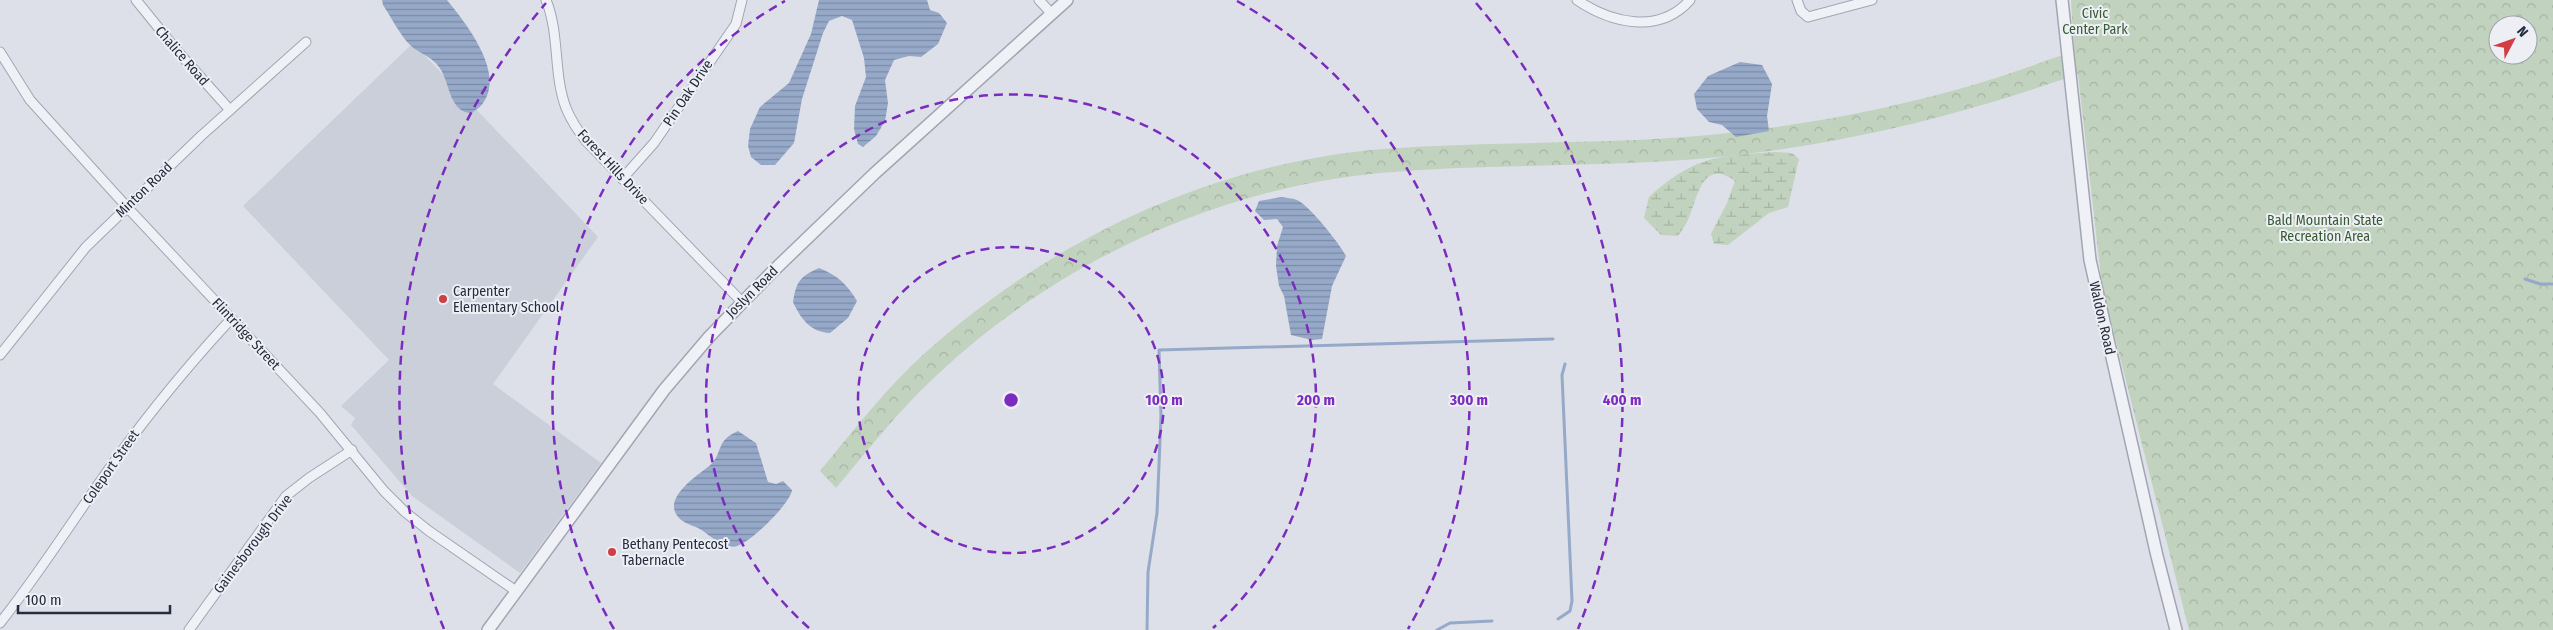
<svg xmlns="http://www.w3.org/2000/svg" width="2553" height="630" viewBox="0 0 2553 630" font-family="'Fira Sans Condensed',sans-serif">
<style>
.built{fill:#cbcfda}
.wetland{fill:url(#wetland-marsh)}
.park{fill:url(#park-crowns);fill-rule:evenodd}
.water{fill:url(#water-rules)}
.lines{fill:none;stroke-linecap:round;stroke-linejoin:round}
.stream{stroke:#97a9c9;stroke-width:3}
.minor-casing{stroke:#a2a6b2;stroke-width:11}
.tertiary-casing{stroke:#a2a6b2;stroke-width:14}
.minor{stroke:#f0f1f6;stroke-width:9}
.tertiary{stroke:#f0f1f6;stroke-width:11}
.ring{fill:none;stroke:#7b2cbf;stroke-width:2.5;stroke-dasharray:9 6}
.poi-dot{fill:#d13e43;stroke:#edeff5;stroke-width:2}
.labels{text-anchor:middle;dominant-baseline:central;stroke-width:4;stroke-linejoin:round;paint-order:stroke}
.park-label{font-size:14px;fill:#365a33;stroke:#edeff5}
.street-label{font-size:14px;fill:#262c3e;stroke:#edeff5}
.poi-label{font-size:14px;fill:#262c3e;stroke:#edeff5;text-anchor:start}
.centre{fill:#7b2cbf;stroke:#edeff5;stroke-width:2.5}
.ring-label{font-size:15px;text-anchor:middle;font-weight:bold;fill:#7b2cbf;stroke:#edeff5;stroke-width:4;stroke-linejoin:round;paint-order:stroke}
</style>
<defs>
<pattern id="wetland-marsh" width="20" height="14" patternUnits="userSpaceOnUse" patternTransform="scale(1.25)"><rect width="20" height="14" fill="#c1d2be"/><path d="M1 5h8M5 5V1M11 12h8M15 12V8" fill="none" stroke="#a6b4a4"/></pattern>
<pattern id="park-crowns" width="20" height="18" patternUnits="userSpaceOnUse" patternTransform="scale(1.25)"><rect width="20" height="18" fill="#c1d2be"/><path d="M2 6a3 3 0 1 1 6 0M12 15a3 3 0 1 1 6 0" fill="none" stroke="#a6b4a4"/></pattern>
<pattern id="water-rules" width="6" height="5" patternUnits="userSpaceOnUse" patternTransform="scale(1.25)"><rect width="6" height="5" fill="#97a9c9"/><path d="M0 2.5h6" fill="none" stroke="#7b8aa5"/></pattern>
</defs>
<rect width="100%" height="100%" fill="#dde0e8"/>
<polygon class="built" points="413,43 598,237 493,384 601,463 520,573 412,496 351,425 355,418 341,406 389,360 243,206"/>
<path class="wetland" d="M1775,152L1792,153L1799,159L1788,207L1769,213L1728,245L1714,244L1711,234L1727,203L1735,181C1701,156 1697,202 1687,222C1684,227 1681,232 1678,236L1661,235L1644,218L1649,197C1695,156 1716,156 1775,152Z"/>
<path class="park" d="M2071,0H2553V630H2189L2102,286L2078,74C1970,112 1861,140 1747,154C1626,169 1502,162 1380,173C1214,189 1057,262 936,376C899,410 868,450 836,488L820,471C854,430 886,388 925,353C1052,239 1212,163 1383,149C1504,140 1627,146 1747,131C1827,121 1907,105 1983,82C2014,73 2044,61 2074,51ZM2498,25H2528V55H2498Z"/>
<g class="water">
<path d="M382,0H447C465,22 506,73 483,103C481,107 475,110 472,113C450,113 450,85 441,70C433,56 419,54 409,44C399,33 391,17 383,5Z"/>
<polygon points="819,0 927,0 930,10 939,13 947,23 938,44 921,57 909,56 894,60 885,80 888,103 885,121 876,136 863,147 858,144 854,129 855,106 866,77 864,58 852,20 842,16 829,21 823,33 802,99 794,143 775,165 761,165 751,157 748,146 750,129 760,107 789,83 811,34"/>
<polygon points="1740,62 1762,65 1772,84 1767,116 1769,131 1736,137 1722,125 1709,122 1697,109 1694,94 1708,76"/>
<path d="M1281,197C1286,198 1292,198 1297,200C1310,206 1339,243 1346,256L1332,286L1322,339L1312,340L1291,335L1284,296L1279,286L1276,266L1277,246L1283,227L1277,219L1264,220L1255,211L1259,201Z"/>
<path d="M819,268C837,275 847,284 857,301L848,318L830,333C810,332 801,319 793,302C796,282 800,276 819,268Z"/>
<path d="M738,431L756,443L768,482L776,484L783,481L792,490C791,503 750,543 737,546C724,549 713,538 703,531C696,526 687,525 680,519C660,500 695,477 708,467C724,455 714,441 738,431Z"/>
</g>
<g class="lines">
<g class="stream">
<polyline points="2525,279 2540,284 2553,284"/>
<polyline points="1558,619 1570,611 1572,601 1562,375 1565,364"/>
<polyline points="1147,630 1148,572 1157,513 1161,416 1159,350 1553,339"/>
<polyline points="1437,630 1450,623 1492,621"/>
</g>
<defs>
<g id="minor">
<polyline points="136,0 179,53 230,110"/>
<path d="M546,0C560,34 553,74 566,108C571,120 578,131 586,141L742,302"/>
<polyline points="1039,0 1052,14"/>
<path d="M1577,0C1611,23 1659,35 1690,0"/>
<polyline points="1797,0 1801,11 1808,17 1872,0"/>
<polyline points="0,52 30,100 127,207 320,413 384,491 405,512 429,531 516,591"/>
<polyline points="622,179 654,143 736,24 742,0"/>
<polyline points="0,355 86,247 201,136 306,42"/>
<path d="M0,623C34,580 64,534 95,489C136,429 182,372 231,319"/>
<polyline points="189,630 286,496 309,478 352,450"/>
</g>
<g id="tertiary">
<polyline points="2062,0 2090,260 2157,556 2176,630"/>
<polyline points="488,630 664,390 709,337 771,273 875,173 1067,0"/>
</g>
</defs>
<use href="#minor" class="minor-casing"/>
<use href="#tertiary" class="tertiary-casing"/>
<use href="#minor" class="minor"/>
<use href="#tertiary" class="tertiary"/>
</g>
<g class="ring">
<circle cx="1011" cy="400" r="153"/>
<path d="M809 628A305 305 0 1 1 1213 628"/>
<path d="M614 629A458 458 0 0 1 785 1M1237 1A458 458 0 0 1 1408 629"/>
<path d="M444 629A611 611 0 0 1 546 3M1476 3A611 611 0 0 1 1578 629"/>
</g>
<g class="poi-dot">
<circle cx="443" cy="299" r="5"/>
<circle cx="612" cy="552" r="5"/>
</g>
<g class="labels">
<g class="park-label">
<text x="2095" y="13">Civic<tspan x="2095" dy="16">Center Park</tspan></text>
<text x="2325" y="220">Bald Mountain State<tspan x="2325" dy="16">Recreation Area</tspan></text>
</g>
<g class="street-label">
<text transform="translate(182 56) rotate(49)">Chalice Road</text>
<text transform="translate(688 93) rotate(-56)">Pin Oak Drive</text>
<text transform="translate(613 167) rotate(47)">Forest Hills Drive</text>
<text transform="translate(144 190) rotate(-44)">Minton Road</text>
<text transform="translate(752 292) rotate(-45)">Joslyn Road</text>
<text transform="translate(2102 318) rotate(77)">Waldon Road</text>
<text transform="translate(246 334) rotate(47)">Flintridge Street</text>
<text transform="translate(111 467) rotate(-55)">Coleport Street</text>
<text transform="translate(253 544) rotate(-53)">Gainesborough Drive</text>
</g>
<g class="poi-label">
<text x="453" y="291">Carpenter<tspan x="453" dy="16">Elementary School</tspan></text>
<text x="622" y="544">Bethany Pentecost<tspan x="622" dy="16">Tabernacle</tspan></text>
</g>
</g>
<circle cx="1011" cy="400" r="8" class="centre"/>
<g class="ring-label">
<text x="1164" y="405">100 m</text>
<text x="1316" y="405">200 m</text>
<text x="1469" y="405">300 m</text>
<text x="1622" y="405">400 m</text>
</g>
<g transform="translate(2513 40) rotate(49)"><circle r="24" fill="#edeff5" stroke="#9da1ac"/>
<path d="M0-4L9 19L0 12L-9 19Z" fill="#d13e43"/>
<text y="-8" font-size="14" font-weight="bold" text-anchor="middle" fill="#262c3e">N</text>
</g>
<path d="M18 605v8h152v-8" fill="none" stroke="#262c3e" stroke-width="2.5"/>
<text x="25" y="605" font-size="15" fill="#262c3e" stroke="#edeff5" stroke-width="4" paint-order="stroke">100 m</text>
</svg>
